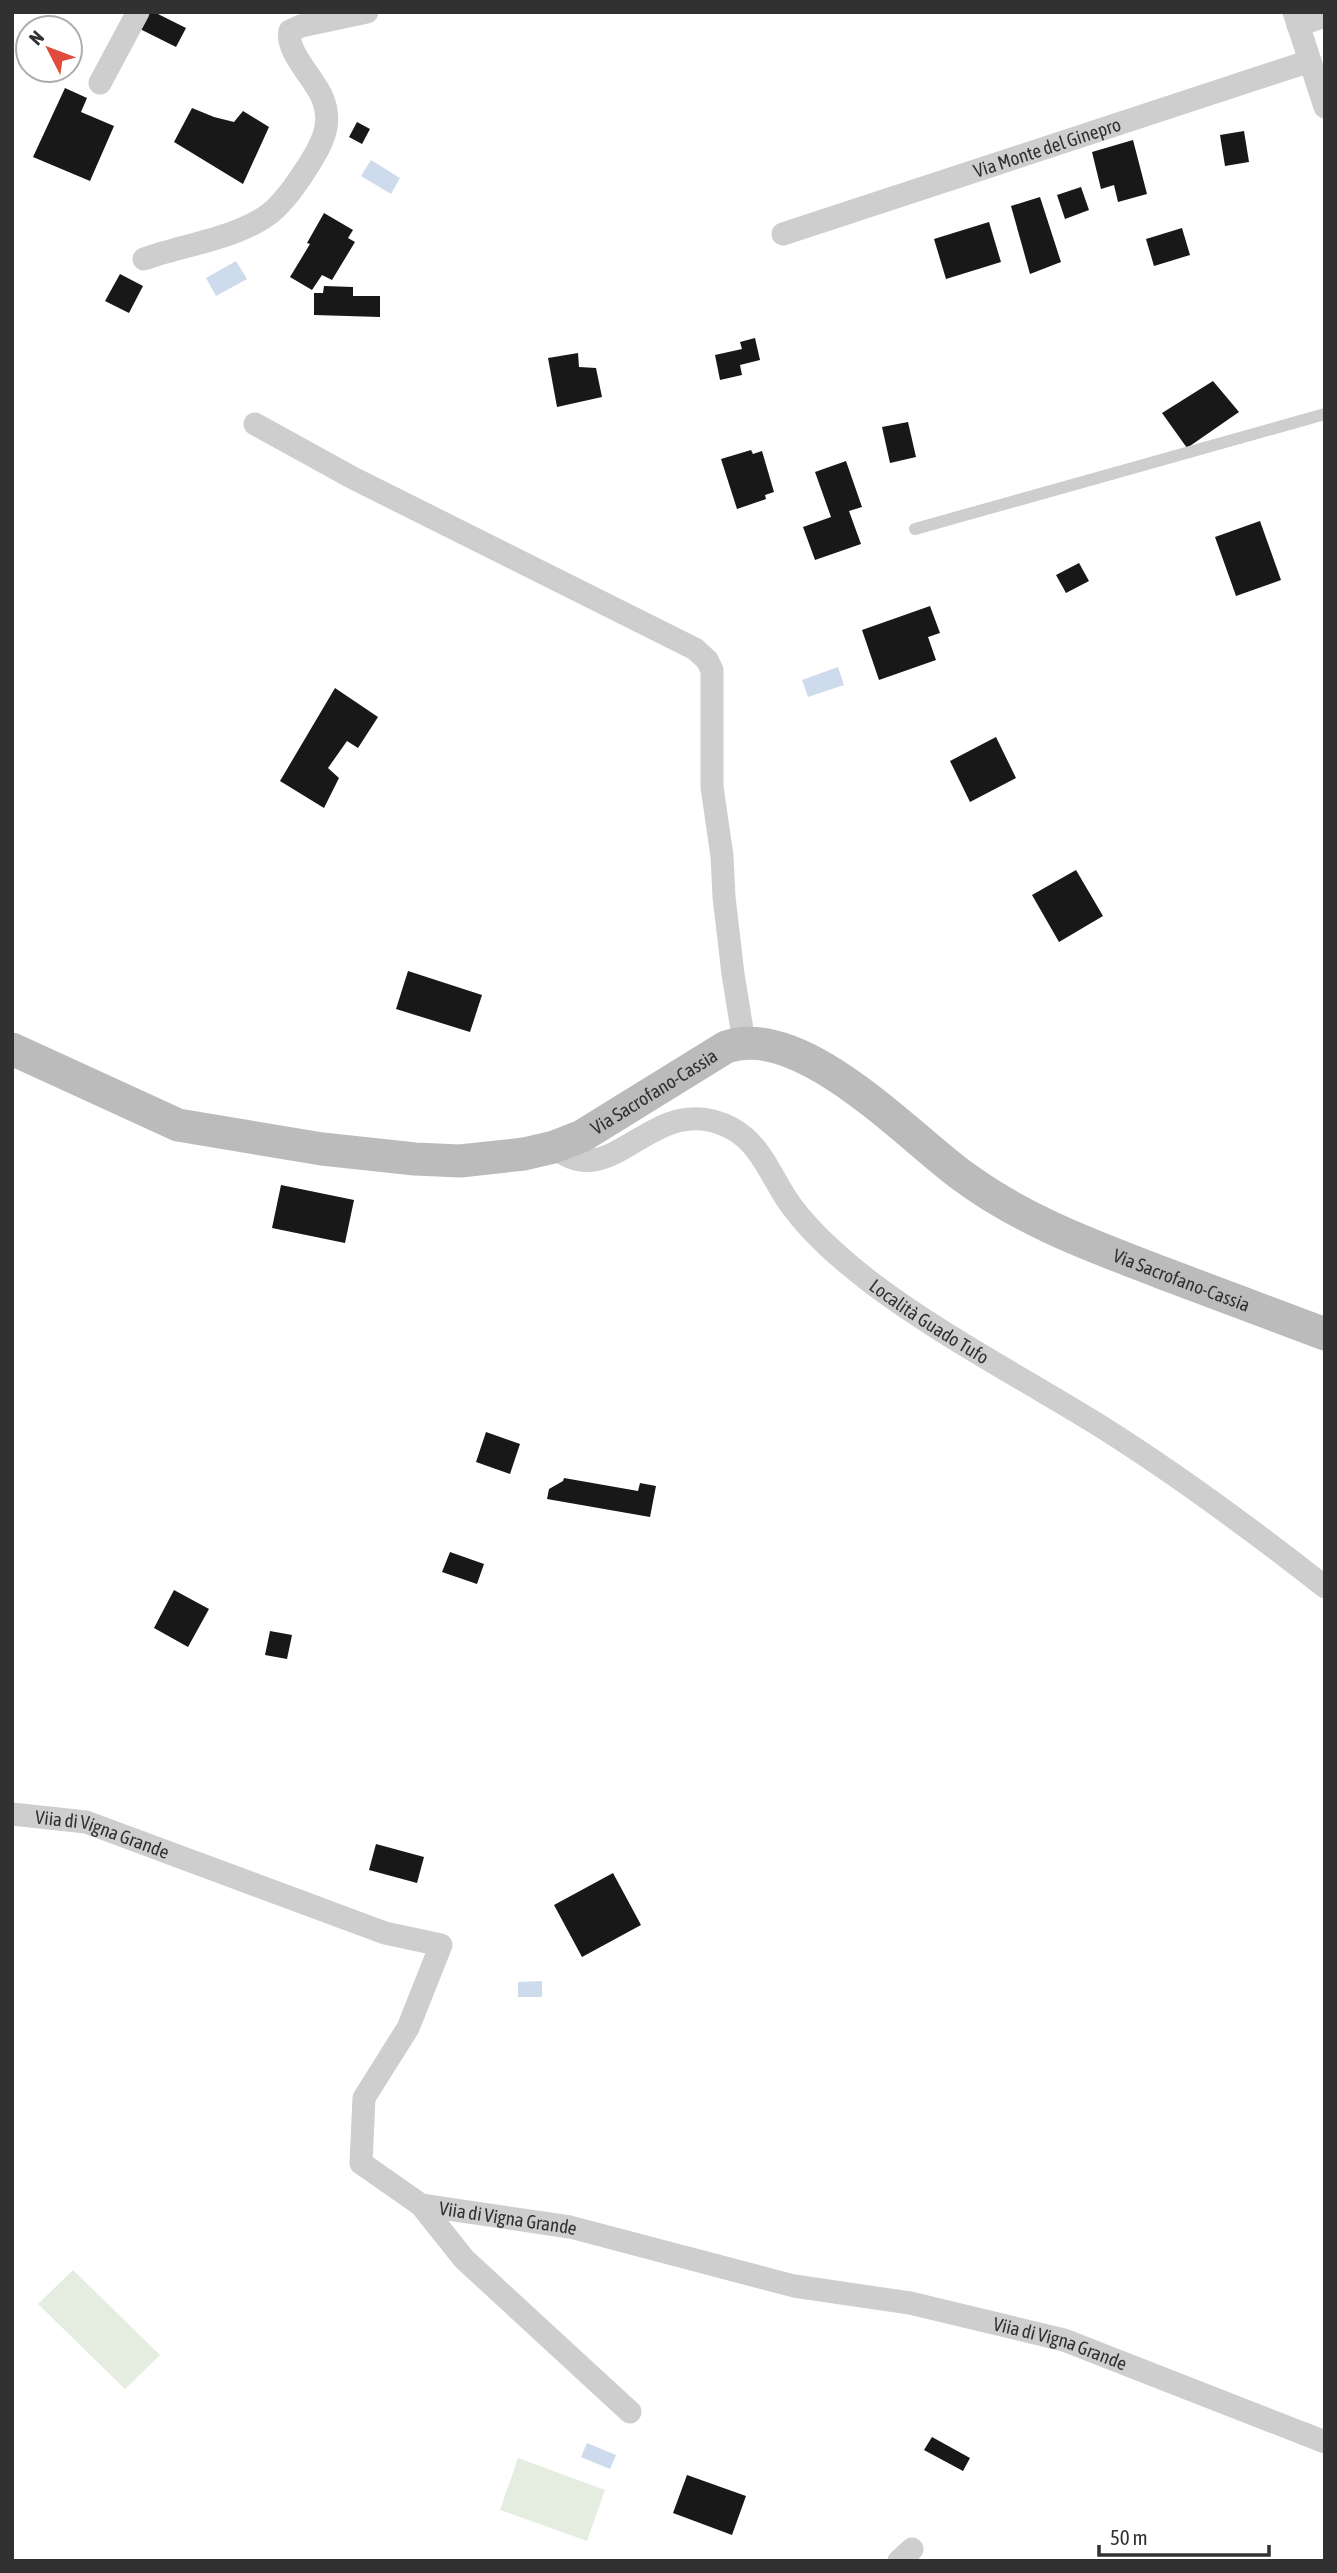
<svg xmlns="http://www.w3.org/2000/svg" width="1337" height="2573" viewBox="0 0 1337 2573" font-family="'Asap Condensed',sans-serif">
<style>
.green{fill:#e5ede0}
.water{fill:#cedbec}
.building{fill:#181818}
.lines{fill:none;stroke-linecap:round;stroke-linejoin:round}
.lane{stroke:#cecece;stroke-width:12}
.street{stroke:#cecece;stroke-width:23}
.secondary{stroke:#bbb;stroke-width:33}
.labels{text-anchor:middle;dominant-baseline:central;stroke-width:7;stroke-linejoin:round;paint-order:stroke}
.street-label{font-size:19px;fill:#313131;stroke:#fff}
</style>
<rect width="100%" height="100%" fill="#fff"/>
<g class="green">
<polygon points="73,2270 160,2355 125,2389 38,2304"/>
<polygon points="518,2458 605,2490 587,2541 500,2510"/>
</g>
<g class="water">
<polygon points="371,160 400,178 391,194 361,176"/>
<polygon points="236,261 247,279 216,296 206,278"/>
<polygon points="838,667 844,685 808,697 802,680"/>
<polygon points="542,1981 542,1997 518,1997 518,1982"/>
<polygon points="587,2443 616,2455 610,2469 581,2457"/>
</g>
<g class="building">
<polygon points="148,12 154,12 186,28 176,47 140,29"/>
<polygon points="65,88 87,98 81,112 114,126 90,181 33,157"/>
<polygon points="192,108 214,117 234,122 243,111 269,127 243,184 174,142"/>
<polygon points="357,122 370,129 362,144 349,137"/>
<polygon points="1244,131 1249,162 1225,166 1220,135"/>
<polygon points="1133,140 1147,194 1118,202 1114,185 1101,189 1092,152"/>
<polygon points="1081,187 1089,210 1065,219 1057,195"/>
<polygon points="1040,197 1061,262 1030,274 1011,206"/>
<polygon points="324,213 353,230 348,238 355,242 332,280 322,275 312,290 290,277 310,244 307,243"/>
<polygon points="989,222 1001,262 946,279 934,239"/>
<polygon points="1182,228 1190,255 1154,266 1146,239"/>
<polygon points="120,274 143,286 129,313 105,301"/>
<polygon points="324,286 353,287 353,296 380,296 380,317 314,315 314,293 323,293"/>
<polygon points="755,338 760,360 740,365 742,375 720,380 715,355 742,349 740,342"/>
<polygon points="578,353 579,367 596,368 602,397 557,407 548,358"/>
<polygon points="1213,381 1239,412 1187,448 1162,413"/>
<polygon points="908,422 916,457 890,463 882,427"/>
<polygon points="751,450 753,454 762,451 774,492 765,495 766,499 737,509 721,459"/>
<polygon points="846,461 862,507 849,511 861,544 815,560 803,527 831,517 815,472"/>
<polygon points="1260,521 1281,580 1236,596 1215,537"/>
<polygon points="1079,563 1089,581 1066,593 1056,575"/>
<polygon points="930,606 940,633 928,637 936,660 879,680 862,630"/>
<polygon points="335,688 378,717 358,748 347,741 328,768 339,778 324,808 280,781"/>
<polygon points="996,737 1016,778 970,802 950,761"/>
<polygon points="1076,870 1103,916 1059,942 1032,895"/>
<polygon points="408,971 482,995 470,1032 396,1009"/>
<polygon points="281,1185 354,1200 345,1243 272,1228"/>
<polygon points="486,1432 520,1444 510,1474 476,1462"/>
<polygon points="564,1478 638,1491 640,1483 656,1486 650,1517 547,1499 549,1489 563,1481"/>
<polygon points="450,1552 484,1564 477,1584 442,1572"/>
<polygon points="174,1590 209,1609 188,1647 154,1628"/>
<polygon points="270,1631 292,1635 287,1659 265,1655"/>
<polygon points="376,1844 424,1857 417,1883 369,1870"/>
<polygon points="613,1873 641,1925 582,1957 554,1905"/>
<polygon points="932,2437 970,2458 963,2471 924,2450"/>
<polygon points="687,2475 746,2496 732,2535 673,2513"/>
</g>
<g class="lines">
<polyline class="lane" points="915,529 1325,414"/>
<g class="street">
<polyline points="1294,12 1325,107"/>
<polyline points="1298,25 1325,16"/>
<polyline points="100,83 138,12"/>
<path id="s1" d="M783,234L1310,61"/>
<path d="M144,259C183,245 244,237 274,210C290,195 302,176 313,158C325,138 332,120 322,97C315,79 285,51 290,31L301,26L367,12"/>
<polyline points="255,424 353,478 695,649 707,660 712,670 712,787 722,856 724,897 733,974 744,1042"/>
<path id="s2" d="M554,1147C614,1198 654,1085 733,1129C764,1147 772,1181 793,1208C814,1236 841,1259 869,1281C940,1335 1021,1377 1097,1424C1177,1474 1251,1529 1325,1587"/>
<path id="s3" d="M12,1814L86,1822L385,1933L441,1945L408,2028L364,2098L361,2163L421,2205L570,2227L794,2286L910,2303L1064,2340L1325,2442"/>
<polyline points="421,2205 464,2259 630,2412"/>
<polyline points="899,2561 912,2549"/>
</g>
<path class="secondary" id="s4" d="M12,1049L178,1125L322,1149L415,1159L460,1161L524,1154L554,1147L582,1136L726,1047C800,1021 905,1133 960,1174C1021,1220 1090,1245 1160,1272C1215,1293 1270,1313 1325,1334"/>
</g>
<g class="labels">
<g class="street-label">
<text stroke="none"><textPath href="#s1" startOffset="278">Via Monte del Ginepro</textPath></text>
<text stroke="none"><textPath href="#s4" startOffset="677">Via Sacrofano-Cassia</textPath></text>
<text stroke="none"><textPath href="#s4" startOffset="1284">Via Sacrofano-Cassia</textPath></text>
<text stroke="none"><textPath href="#s2" startOffset="472">Località Guado Tufo</textPath></text>
<text stroke="none"><textPath href="#s3" startOffset="93">Viia di Vigna Grande</textPath></text>
<text stroke="none"><textPath href="#s3" startOffset="849">Viia di Vigna Grande</textPath></text>
<text stroke="none"><textPath href="#s3" startOffset="1416">Viia di Vigna Grande</textPath></text>
</g>
</g>
<rect width="1337" height="2573" fill="none" stroke="#313131" stroke-width="28"/>
<g transform="translate(49 49) rotate(312)"><circle r="33" fill="#ffffff" stroke="#adadad" stroke-width="2"/>
<path d="M0-5L12 26L0 18L-12 26Z" fill="#e04c3c"/>
<text y="-10" font-size="19" font-weight="bold" text-anchor="middle" fill="#313131">N</text>
</g>
<path d="M1099 2545v10h170v-10" fill="none" stroke="#313131" stroke-width="3.5"/>
<text x="1110" y="2545" font-size="21" fill="#313131" stroke="#ffffff" stroke-width="5" paint-order="stroke">50 m</text>
</svg>
